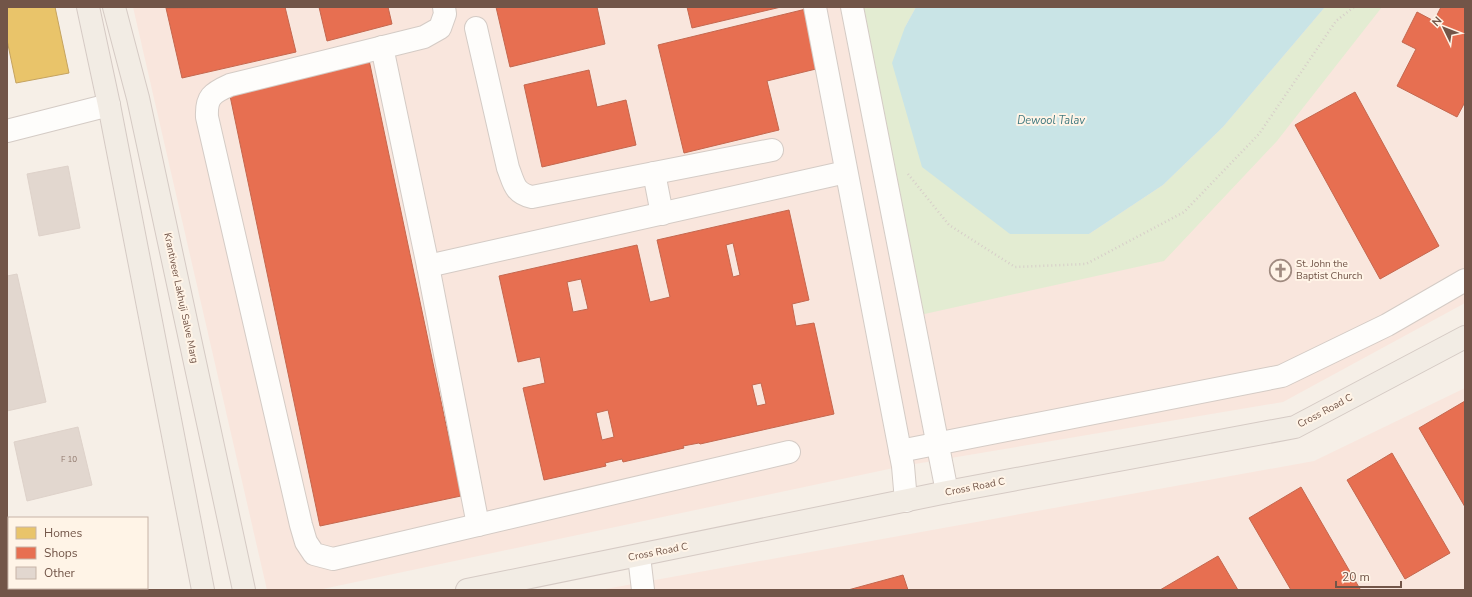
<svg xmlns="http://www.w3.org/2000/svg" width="1472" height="597" viewBox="0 0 1472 597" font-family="'Nunito Sans',sans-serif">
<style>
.commercial{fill:#f9e6dd}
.green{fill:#e3ecd2}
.water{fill:#c9e4e6}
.homes{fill:#e9c46a;stroke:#c5a360}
.shops{fill:#e76f51;stroke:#c4674e;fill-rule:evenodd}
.building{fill:#e2d7cf;stroke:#ded2ca}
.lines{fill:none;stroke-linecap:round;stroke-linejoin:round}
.minor-casing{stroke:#d4cbc5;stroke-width:24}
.major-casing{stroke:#d5cac4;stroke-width:24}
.path{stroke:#d7cec9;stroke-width:2.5;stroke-dasharray:1 3;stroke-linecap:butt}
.minor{stroke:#fefdfb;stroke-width:22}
.major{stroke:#f2ece4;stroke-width:22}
.labels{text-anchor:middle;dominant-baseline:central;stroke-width:4;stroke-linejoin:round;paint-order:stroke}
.number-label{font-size:8px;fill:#90786c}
.poi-label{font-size:10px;fill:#725548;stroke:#fff4e7;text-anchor:start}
.street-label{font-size:10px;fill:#725548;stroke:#fff4e7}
.water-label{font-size:11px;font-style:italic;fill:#3f787f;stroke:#fff4e7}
</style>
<rect width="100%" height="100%" fill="#f6efe7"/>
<g class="commercial">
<polygon points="133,7 1465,7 1465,303 1283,402 903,466 318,590 267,590"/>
<polygon points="1465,388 1465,590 600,590 1314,461"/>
</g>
<polygon class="green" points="845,7 916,7 905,27 1010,234 1089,234 1163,185 1223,127 1325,7 1382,7 1277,141 1164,261 902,319"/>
<polygon class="water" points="916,7 1325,7 1223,127 1163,185 1089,234 1010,234 922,167 892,63 905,27"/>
<polygon class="homes" points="7,7 55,7 69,73 16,83 7,40"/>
<g class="shops">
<polygon points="285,7 296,52 182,78 166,8"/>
<polygon points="319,7 388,7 392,24 327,41"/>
<polygon points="496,7 597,7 605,44 510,67"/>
<polygon points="687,7 781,7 692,28"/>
<polygon points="1441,7 1465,7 1465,102 1457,117 1397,86 1416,49 1402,42 1417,12 1434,21"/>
<polygon points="806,9 820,68 767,81 779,130 684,153 658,45"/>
<polygon points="369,60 461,496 320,526 229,91"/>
<polygon points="589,70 597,107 626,100 636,145 542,167 524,85"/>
<polygon points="1355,92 1439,246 1380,279 1295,125"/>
<path d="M789,210L809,300L792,304L796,326L814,323L834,414L700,444L699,443L683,446L684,448L623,462L622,459L605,463L606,466L544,480L523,388L545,383L540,357L518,362L499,276L637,245L650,302L670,297L657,240ZM733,243L740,275L733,277L726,245ZM581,279L588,309L573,312L567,282ZM761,383L766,404L757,406L752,385ZM608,410L614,437L602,440L596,413Z"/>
<polygon points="1465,401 1465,507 1419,428"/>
<polygon points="1392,453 1450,553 1405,579 1347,480"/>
<polygon points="1301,487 1360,589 1358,590 1291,590 1249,518"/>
<polygon points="1218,556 1238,590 1160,590"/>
<polygon points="903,575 908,590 848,590"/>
</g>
<g class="building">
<polygon points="68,166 80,228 39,236 27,174"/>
<polygon points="17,274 46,402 7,411 7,276"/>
<polygon points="78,427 92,485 27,501 14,442"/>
<polygon points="25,588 102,588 94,590 25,590"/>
</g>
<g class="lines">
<defs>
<g id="minor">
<path d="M444,7L445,14L440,28L424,37L230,85C212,93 206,97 207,117L301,525L306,542L314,554L333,559L789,452"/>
<polyline points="815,7 903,466 906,501"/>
<polyline points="852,7 947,492"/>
<path d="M476,28L508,168C514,183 514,193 532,197L772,150"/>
<polyline points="382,47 428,266 478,525"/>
<polyline points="7,131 109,105"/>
<polyline points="654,173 662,214"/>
<polyline points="428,266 846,172"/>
<polyline points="900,451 1282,376 1387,325 1465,280"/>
<polyline points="639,556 643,590"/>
</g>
<g id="major">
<polyline points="88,7 109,105 203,590"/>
<polyline points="114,7 138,98 244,590"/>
<polyline points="467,590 947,492 1295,427 1465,337"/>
</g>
</defs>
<use href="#minor" class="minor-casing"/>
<use href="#major" class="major-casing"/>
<polyline class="path" points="908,174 949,225 1015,267 1086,264 1184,212 1259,134 1336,21 1354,7"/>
<use href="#minor" class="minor"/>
<use href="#major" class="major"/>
</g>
<defs>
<symbol id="church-ring" viewBox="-11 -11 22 22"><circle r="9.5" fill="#fff4e7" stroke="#a08b80" stroke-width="1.5"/><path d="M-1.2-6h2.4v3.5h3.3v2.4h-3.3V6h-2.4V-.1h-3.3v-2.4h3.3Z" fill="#a08b80"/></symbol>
</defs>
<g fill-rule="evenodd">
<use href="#church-ring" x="1268" y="258" width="25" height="25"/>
</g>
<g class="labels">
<g class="number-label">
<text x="69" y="459">F 10</text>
</g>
<g class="poi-label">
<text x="1296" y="264">St. John the<tspan x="1296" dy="12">Baptist Church</tspan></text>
</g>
<g class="street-label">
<text transform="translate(181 298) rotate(78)">Krantiveer Lakhuji Salve Marg</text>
<text transform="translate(1325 411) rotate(-28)">Cross Road C</text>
<text transform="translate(975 487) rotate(-11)">Cross Road C</text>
<text transform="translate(658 552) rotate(-11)">Cross Road C</text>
</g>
<g class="water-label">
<text x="1051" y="120">Dewool Talav</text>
</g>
</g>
<rect width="1472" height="597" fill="none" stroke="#725548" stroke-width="16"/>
<rect x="8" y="517" width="140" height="72" fill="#fff4e7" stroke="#c7b4a7"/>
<rect x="16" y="527" width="20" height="12" fill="#e9c46a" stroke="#c7b4a7"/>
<text x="44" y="537" font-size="12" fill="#725548">Homes</text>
<rect x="16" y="547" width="20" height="12" fill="#e76f51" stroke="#c7b4a7"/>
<text x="44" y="557" font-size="12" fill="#725548">Shops</text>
<rect x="16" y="567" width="20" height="12" fill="#e2d7cf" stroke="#c7b4a7"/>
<text x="44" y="577" font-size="12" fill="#725548">Other</text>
<g transform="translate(1444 28) rotate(313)" stroke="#fff4e7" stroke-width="3" paint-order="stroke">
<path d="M0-3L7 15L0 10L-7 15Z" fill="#725548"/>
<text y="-6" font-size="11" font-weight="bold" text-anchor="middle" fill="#725548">N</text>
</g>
<path d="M1336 581v6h65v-6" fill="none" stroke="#725548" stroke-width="2"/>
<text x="1342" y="581" font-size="12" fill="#725548" stroke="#fff4e7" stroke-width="3" paint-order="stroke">20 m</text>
</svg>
